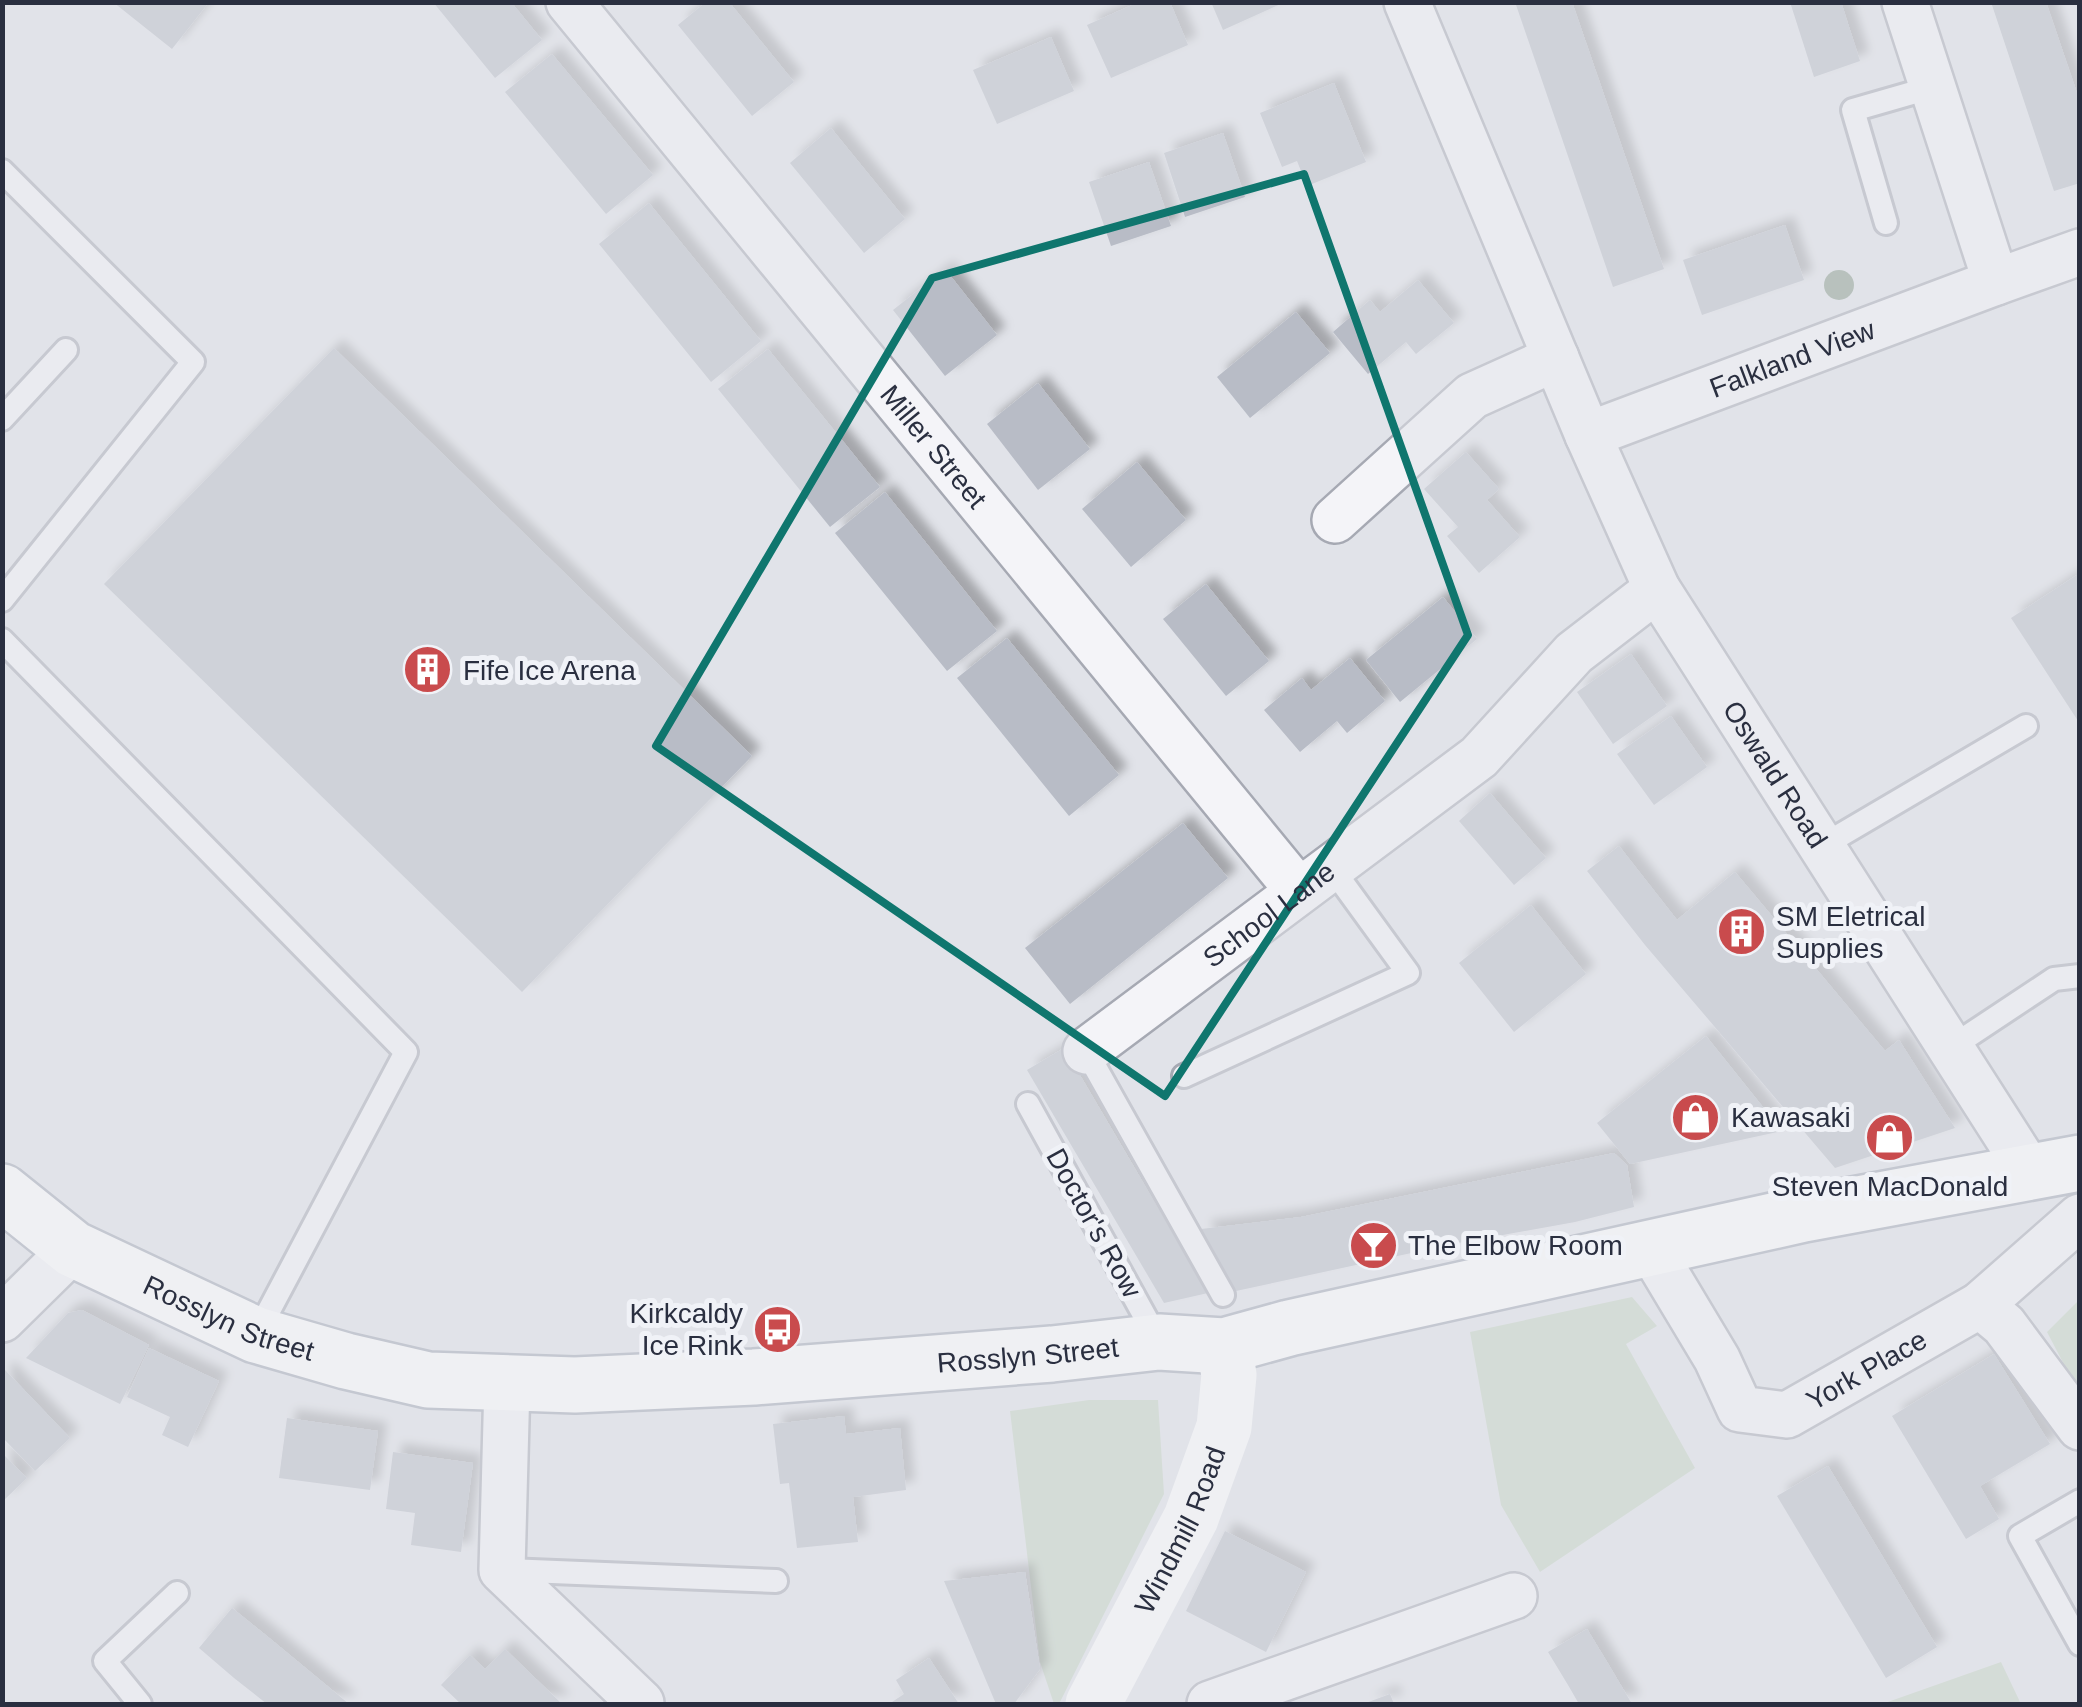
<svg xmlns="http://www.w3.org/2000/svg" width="2082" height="1707" viewBox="0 0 2082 1707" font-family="Arial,sans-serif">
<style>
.green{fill:#c4d3c2}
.building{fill:#b8bcc6;filter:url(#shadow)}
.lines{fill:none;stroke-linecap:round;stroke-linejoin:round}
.lane-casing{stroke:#a6a9b3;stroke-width:28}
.street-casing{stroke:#a6a9b3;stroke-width:50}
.primary-casing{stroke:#a1a6b4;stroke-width:60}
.lane{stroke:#f4f4f8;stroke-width:22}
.street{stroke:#f4f4f8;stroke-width:45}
.secondary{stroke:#fff;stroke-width:55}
.primary{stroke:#fff;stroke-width:55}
.tree{fill:#859888}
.marked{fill:none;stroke:#0f766e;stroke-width:8;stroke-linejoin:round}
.labels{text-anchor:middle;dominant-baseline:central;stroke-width:10;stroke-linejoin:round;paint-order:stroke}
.street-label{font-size:28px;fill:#2a2f40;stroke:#f0f2f7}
.poi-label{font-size:28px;fill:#2a2f40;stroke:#f0f2f7;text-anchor:start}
</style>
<defs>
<filter id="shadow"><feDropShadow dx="9" dy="-9" stdDeviation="5" flood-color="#0004"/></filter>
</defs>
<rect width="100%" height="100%" fill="#e1e3e9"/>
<g class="green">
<polygon points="1632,1297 1657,1326 1626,1344 1695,1468 1540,1572 1501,1505 1470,1332"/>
<polygon points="2079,1300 2079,1384 2069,1374 2047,1332"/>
<polygon points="1089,1400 1158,1400 1164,1494 1059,1704 1054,1704 1040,1662 1010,1411"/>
<polygon points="2001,1662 2021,1704 1882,1704"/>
</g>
<g class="building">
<polygon points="113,2 209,2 172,49"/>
<polygon points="433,2 511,2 542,40 495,78"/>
<polygon points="706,2 729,2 794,82 752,116 678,25"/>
<polygon points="1139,2 1170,2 1188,45 1111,78 1087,25"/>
<polygon points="1211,2 1285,2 1223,30"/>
<polygon points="1515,2 1572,2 1664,269 1613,287"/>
<polygon points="1790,2 1841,2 1860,61 1814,77"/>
<polygon points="1991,2 2046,2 2080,102 2080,183 2054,191"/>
<polygon points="1051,37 1074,91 997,124 973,70"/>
<polygon points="552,54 653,175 606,214 505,92"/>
<polygon points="1334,83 1366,162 1307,186 1297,161 1282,167 1260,113"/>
<polygon points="831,128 905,219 864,253 790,163"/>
<polygon points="1223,133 1245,197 1185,217 1164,153"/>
<polygon points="1149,162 1171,226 1111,246 1089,182"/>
<polygon points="649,203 761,341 711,382 599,244"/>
<polygon points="1785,225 1804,280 1702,315 1683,260"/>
<polygon points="945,269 997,335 945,376 893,310"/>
<polygon points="1418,280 1454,323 1416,354 1406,342 1368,374 1333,332 1370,300 1380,312"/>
<polygon points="1296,312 1330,353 1250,418 1217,377"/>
<polygon points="334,348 752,756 522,992 104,584"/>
<polygon points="768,349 880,487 830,527 718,389"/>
<polygon points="1038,383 1090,449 1038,490 987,424"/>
<polygon points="1466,452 1499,489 1487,500 1520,537 1479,573 1447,536 1458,527 1424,489"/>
<polygon points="1137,462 1186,520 1131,567 1082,509"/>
<polygon points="885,492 997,631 947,671 835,533"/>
<polygon points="2080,573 2080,724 2011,618"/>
<polygon points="1206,584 1269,661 1226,696 1163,619"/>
<polygon points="1443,597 1477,639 1400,702 1366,660"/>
<polygon points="1007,638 1119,775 1069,816 957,678"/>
<polygon points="1631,654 1667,706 1613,744 1577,692"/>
<polygon points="1350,658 1385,701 1347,733 1337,721 1300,752 1264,710 1302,678 1311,690"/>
<polygon points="1671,716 1707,767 1654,805 1617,754"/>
<polygon points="1490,793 1546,858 1514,885 1459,821"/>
<polygon points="1183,823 1228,878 1070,1004 1025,948"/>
<polygon points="1619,846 1677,920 1735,872 1885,1051 1899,1040 1955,1128 1835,1168 1645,945 1587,871"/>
<polygon points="1531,905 1586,974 1514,1032 1459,963"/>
<polygon points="1706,1036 1782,1131 1630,1164 1597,1123"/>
<polygon points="1064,1048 1208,1293 1164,1303 1027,1070"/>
<polygon points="1614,1153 1627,1165 1634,1207 1575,1222 1453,1244 1236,1291 1201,1229 1301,1217"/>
<polygon points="82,1310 149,1345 120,1404 26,1358 68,1313"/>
<polygon points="149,1348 219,1381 188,1447 162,1435 170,1417 127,1397"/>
<polygon points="1994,1354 2050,1444 1980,1486 1999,1519 1966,1539 1892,1416"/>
<polygon points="5,1370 70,1438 35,1471 2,1437 2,1373"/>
<polygon points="844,1416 846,1434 900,1428 906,1490 853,1497 858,1542 797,1548 789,1483 780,1484 773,1424"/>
<polygon points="287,1418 378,1431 370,1490 279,1478"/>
<polygon points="393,1452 473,1463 461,1552 411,1545 415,1513 386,1509"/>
<polygon points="2,1453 27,1478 2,1502"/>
<polygon points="1828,1466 1937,1647 1886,1678 1777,1496"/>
<polygon points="1225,1531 1306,1572 1266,1652 1186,1611"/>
<polygon points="1025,1572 1040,1669 1014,1704 996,1704 944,1581"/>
<polygon points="232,1608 268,1637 349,1704 267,1704 234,1678 199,1648"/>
<polygon points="1587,1629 1607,1662 1632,1704 1579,1704 1568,1685 1548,1652"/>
<polygon points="505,1649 562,1704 461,1704 441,1685 470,1655 485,1669"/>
<polygon points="929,1658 959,1704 889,1704 904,1694 896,1680"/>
<polygon points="1390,1694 1394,1704 1363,1704"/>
</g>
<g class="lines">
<defs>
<g id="lane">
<polyline points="2,171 193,362 2,600"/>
<polyline points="1886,223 1853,110 1933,87"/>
<polyline points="2,419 66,350"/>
<polyline points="2,640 406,1052 256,1335"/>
<polyline points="1822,846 2026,726"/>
<polyline points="1950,1048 2054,979 2080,976"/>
<polyline points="1086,1051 1223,1295"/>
<polyline points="1184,1076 1408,973 1331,867"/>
<polyline points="1028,1104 1159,1342"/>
<polyline points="2080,1501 2020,1536 2080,1644"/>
<polyline points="505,1570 776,1581"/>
<polyline points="140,1704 105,1661 177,1593"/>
</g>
<g id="street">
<path id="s1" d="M569,2L1298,890"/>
<path id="s2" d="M1407,2L1588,435L1657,589L2030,1172"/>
<polyline points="1996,282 2080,252"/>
<path id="s3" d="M1588,435L1996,282L1905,2"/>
<polyline points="1335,520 1472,396 1556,358"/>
<path id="s4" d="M1086,1051L1479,757L1574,653L1657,589"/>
<path id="s5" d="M1651,1249L1717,1359L1740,1409L1787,1415L1980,1305L2080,1217"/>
<polyline points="1980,1305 2004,1325 2080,1427"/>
<polyline points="2,1319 73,1249"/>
<polyline points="507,1383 502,1570 641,1703"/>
<polyline points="1210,1704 1514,1596"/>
</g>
<g id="primary">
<path id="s7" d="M2,1192L73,1249L256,1335L346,1361L428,1380L575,1385L754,1377L1052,1354L1159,1342L1224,1346L1289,1328L1804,1214L2080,1163"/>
</g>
</defs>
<use href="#lane" class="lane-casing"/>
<use href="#street" class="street-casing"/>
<use href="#primary" class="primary-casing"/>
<use href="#lane" class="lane"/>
<use href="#street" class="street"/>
<path class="secondary" id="s6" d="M1093,1704L1191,1518L1224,1427L1229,1375L1224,1346"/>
<use href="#primary" class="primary"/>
</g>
<circle class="tree" cx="1839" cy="285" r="15"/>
<path d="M0 0H2082V1707H0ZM1304,174L1468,635L1165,1096L656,746L932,278Z" fill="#e1e3e9" fill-opacity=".55" fill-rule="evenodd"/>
<path class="marked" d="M1304,174L1468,635L1165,1096L656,746L932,278Z"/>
<defs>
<symbol id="building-disc" viewBox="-11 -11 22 22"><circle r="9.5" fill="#c94b4d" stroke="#f0f2f7"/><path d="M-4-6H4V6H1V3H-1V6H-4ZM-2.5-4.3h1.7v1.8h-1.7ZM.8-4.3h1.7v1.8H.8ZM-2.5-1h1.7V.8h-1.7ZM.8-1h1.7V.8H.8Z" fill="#fff"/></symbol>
<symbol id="shop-disc" viewBox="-11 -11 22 22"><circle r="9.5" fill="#c94b4d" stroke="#f0f2f7"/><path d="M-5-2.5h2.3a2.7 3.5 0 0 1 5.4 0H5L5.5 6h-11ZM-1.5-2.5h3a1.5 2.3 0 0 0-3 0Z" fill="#fff"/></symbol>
<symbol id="bar-disc" viewBox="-11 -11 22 22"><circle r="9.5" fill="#c94b4d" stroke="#f0f2f7"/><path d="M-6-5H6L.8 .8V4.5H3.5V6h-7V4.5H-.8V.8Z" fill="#fff"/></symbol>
<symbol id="bus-disc" viewBox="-11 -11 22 22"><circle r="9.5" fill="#c94b4d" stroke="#f0f2f7"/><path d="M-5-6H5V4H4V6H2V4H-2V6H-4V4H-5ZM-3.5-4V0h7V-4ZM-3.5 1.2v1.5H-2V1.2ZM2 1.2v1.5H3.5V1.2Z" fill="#fff"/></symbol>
</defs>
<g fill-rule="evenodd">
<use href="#building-disc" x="400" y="642" width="55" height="55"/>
<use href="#building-disc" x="1714" y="904" width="55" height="55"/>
<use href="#shop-disc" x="1668" y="1090" width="55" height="55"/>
<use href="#shop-disc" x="1862" y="1110" width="55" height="55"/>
<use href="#bar-disc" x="1346" y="1218" width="55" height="55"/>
<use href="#bus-disc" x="750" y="1302" width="55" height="55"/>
</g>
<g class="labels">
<g class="street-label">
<text stroke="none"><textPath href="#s3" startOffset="218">Falkland View</textPath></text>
<text stroke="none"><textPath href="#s1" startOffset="575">Miller Street</textPath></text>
<text stroke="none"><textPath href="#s2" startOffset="858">Oswald Road</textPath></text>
<text stroke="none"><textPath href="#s4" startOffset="228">School Lane</textPath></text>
<text transform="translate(1094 1223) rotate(61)">Doctor's Row</text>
<text stroke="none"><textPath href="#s7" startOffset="262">Rosslyn Street</textPath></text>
<text stroke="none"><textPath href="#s7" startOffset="1072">Rosslyn Street</textPath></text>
<text stroke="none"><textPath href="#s5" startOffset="322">York Place</textPath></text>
<text stroke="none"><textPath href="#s6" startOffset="195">Windmill Road</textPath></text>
</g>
<g class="poi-label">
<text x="463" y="670">Fife Ice Arena</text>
<text x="1776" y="916">SM Eletrical<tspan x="1776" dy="32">Supplies</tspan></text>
<text x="1731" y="1117">Kawasaki</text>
<text x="1890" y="1186" text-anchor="middle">Steven MacDonald</text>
<text x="1408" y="1245">The Elbow Room</text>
<text x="743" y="1313" text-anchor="end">Kirkcaldy<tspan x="743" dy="32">Ice Rink</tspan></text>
</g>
</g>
<rect width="2082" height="1707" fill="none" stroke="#2a2f40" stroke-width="10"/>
</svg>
